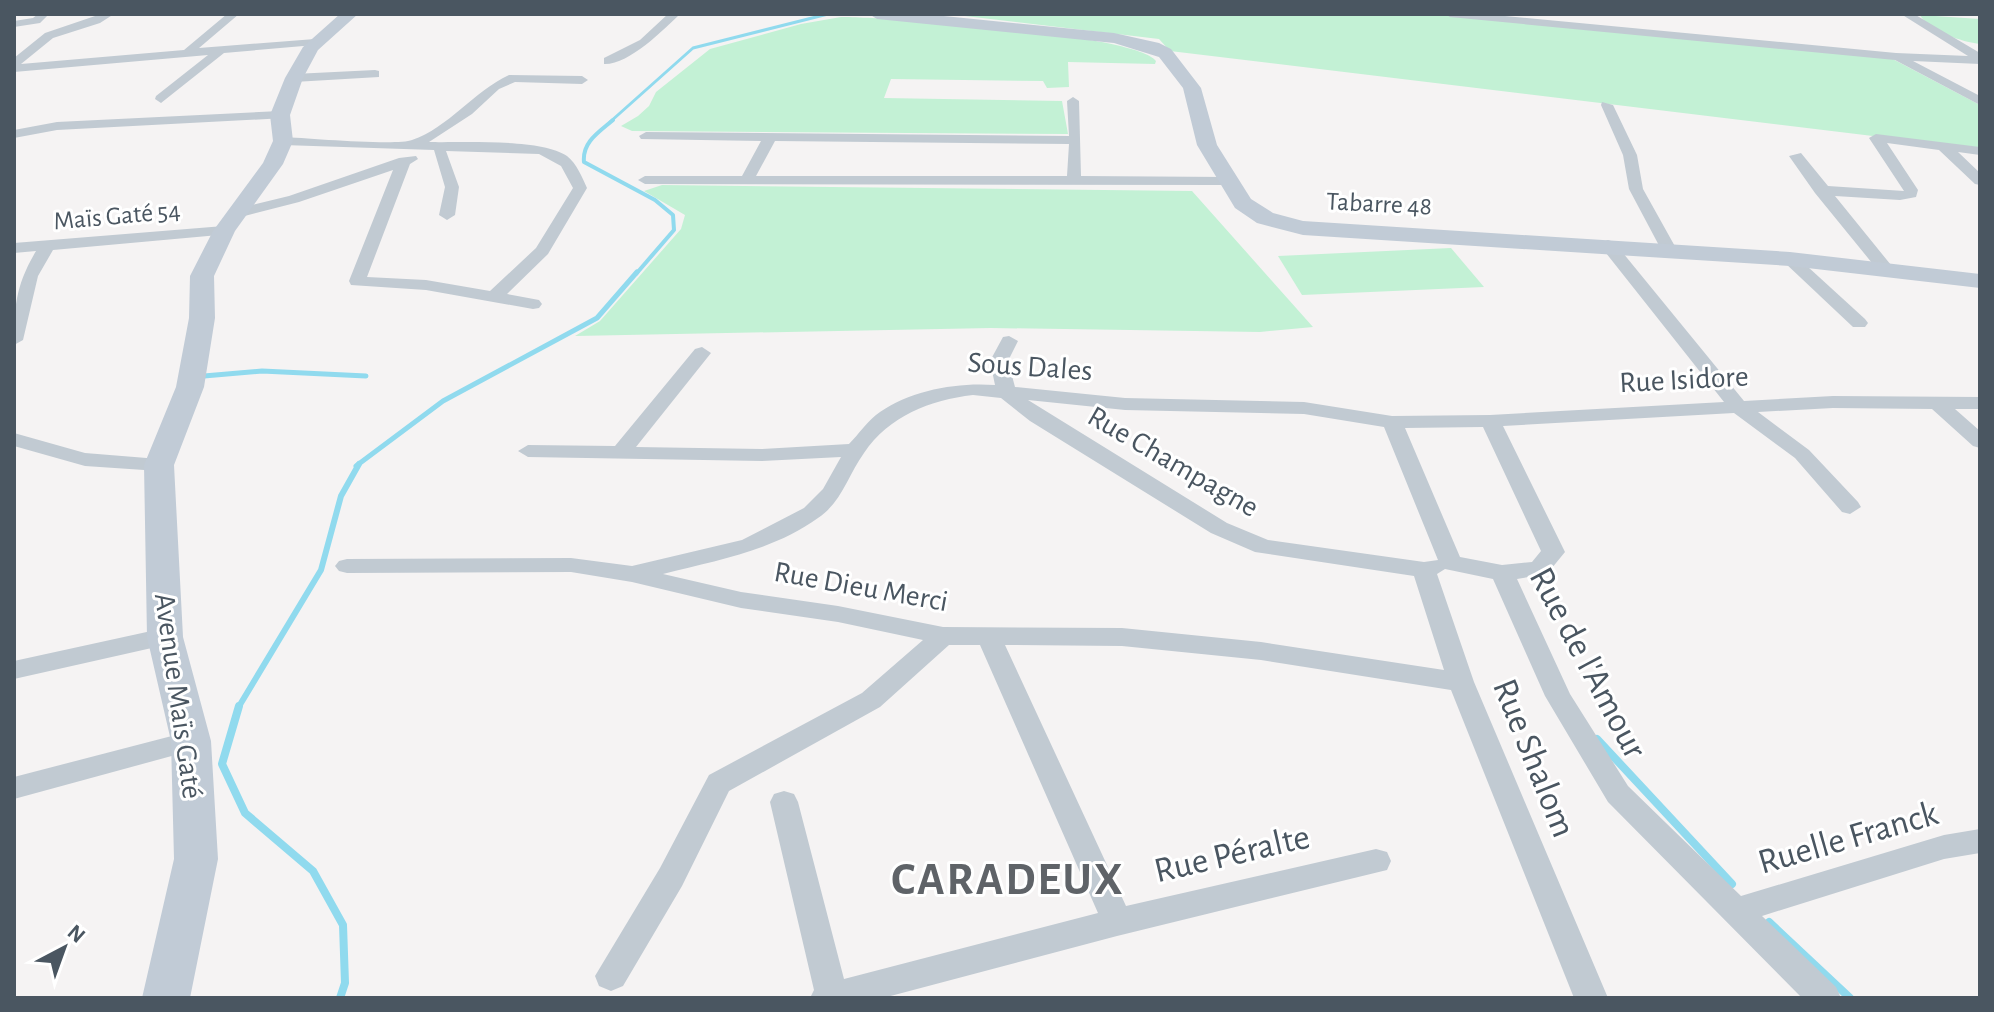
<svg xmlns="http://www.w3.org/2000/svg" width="1994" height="1012" viewBox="0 0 1994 1012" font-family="'Alegreya Sans',sans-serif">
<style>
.green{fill:#c3f1d5}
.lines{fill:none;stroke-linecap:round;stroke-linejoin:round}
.stream-far4{stroke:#90daee;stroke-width:3}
.stream-far3{stroke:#90daee;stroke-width:4}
.stream-far2{stroke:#90daee;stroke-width:5}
.stream-far1{stroke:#90daee;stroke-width:6}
.stream{stroke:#90daee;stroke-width:8}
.street{fill:#c1cad2;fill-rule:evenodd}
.secondary{fill:#c1cbd6;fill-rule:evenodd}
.labels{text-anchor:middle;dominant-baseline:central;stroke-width:6;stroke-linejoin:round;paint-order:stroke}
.far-street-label{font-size:26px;fill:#4a5661;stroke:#fff}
.street-label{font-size:30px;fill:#4a5661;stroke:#fff}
.near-street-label{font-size:36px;fill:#4a5661;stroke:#fff}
.near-district-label{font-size:46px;font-weight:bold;letter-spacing:2px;fill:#5f6368;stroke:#fff}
</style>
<rect width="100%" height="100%" fill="#f5f3f3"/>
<g class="green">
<polygon points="948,14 1438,14 1887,56 1980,105 1980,149 1170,51 1159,39"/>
<path d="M1920,15L1980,19V44C1962,42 1929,31 1920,15Z"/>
<path d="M841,17C885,17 1137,34 1156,61L1155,64L1068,62L1069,87L1047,88L1043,81L891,79L884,98L1062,101L1068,134L632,131L621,126L638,116L649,106L656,92L710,49L801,24Z"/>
<polygon points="662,185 1192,191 1313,327 1260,332 991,328 575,336 600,321 681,229 685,215 644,191"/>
<polygon points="1451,248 1484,287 1302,295 1278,256"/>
</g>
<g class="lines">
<polyline class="stream-far4" points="610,122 693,48 828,14"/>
<path class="stream-far3" d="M613,120C599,132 582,142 584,162L655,200L673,215L674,230L636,274"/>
<g class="stream-far2">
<polyline points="199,373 204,376 262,371 366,376"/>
<polyline points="356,466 443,401 597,318 637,272"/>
</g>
<polyline class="stream-far1" points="238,708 321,570 341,496 359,464"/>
<g class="stream">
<polyline points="239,706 222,764 245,813 313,871 343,925 345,983 340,998"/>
<polyline points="1597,739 1732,884"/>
<polyline points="1769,922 1850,998"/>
</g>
<g class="street">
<polygon points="38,14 49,14 40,23 14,27 14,21 33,18"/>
<polygon points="101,14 114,14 100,23 53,38 21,64 184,50 227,14 239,14 199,48 315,39 321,42 315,45 224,53 161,103 155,99 156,96 208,55 14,72 14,58 45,33"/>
<path d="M668,14H680C663,30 629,65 604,64V58L640,40Z"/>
<polygon points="1445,14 1484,14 1896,53 1968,56 1901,14 1914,14 1980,53 1980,64 1913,61 1980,96 1980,105 1895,60 1450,17"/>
<polygon points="375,70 379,71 379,77 294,82 288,78 294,74"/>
<path d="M509,75L582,76L588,80L582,84L515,82L499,89L472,114L429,142C462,143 541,138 567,156C577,164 582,177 587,188L548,254L507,294L539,300L542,304L539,308L533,309L426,290L351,285L349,281L393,170L299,202L237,218L229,213L232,210L289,196L399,158L416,156L418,159L410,164L367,277L426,280L490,291L536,248L573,188L561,166L539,154L446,151L459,187L455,215L447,220L439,215L445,187L434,150L283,145L276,141L283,137C306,138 397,146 412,140C448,128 474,91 509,75Z"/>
<path d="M1073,97L1079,101L1081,176L1228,177L1235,181L1228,185L645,184L638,180L645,176H742L761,141L641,139L639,136L646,132L1069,136L1067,101ZM775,141L1069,144L1067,176H756Z"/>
<polygon points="1602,102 1613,105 1637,155 1643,189 1677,250 1675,253 1663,253 1629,189 1623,155 1601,105"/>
<polygon points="280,111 285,112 285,118 57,130 14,138 14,130 57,122"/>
<polygon points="1876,134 1980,147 1980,155 1958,152 1980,173 1980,185 1975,184 1939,150 1887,143 1918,190 1916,197 1900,200 1835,196 1895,270 1887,275 1881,274 1815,193 1789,156 1801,153 1828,186 1904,191 1869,138"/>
<path d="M224,226L230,228V234L53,250L38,276L23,340L14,345C14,306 16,285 36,251L14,253V243Z"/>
<path d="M1608,240L1614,242L1744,401L1833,396L1980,397V409H1955L1980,431V448L1973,446L1932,409L1833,408L1758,412L1809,450L1858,502L1861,507L1850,514L1842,512L1795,458L1734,413L1503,426L1565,552L1547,574L1517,579L1570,694L1628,786L1741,896L1944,835L1980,829V853L1944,859L1762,916L1836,987L1841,998H1802L1608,802L1545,696L1493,579L1445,569L1437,574L1474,682L1608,998H1574L1451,690L1261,660L1122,646L1005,645L1126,906L1376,849L1387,852L1391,861L1387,870L1117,936L883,998H810L814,990L770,802L774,794L784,791L794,794L798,802L844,979L1098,913L980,645H949L880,707L729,791L682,886L623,986L611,991L599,986L595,976L660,868L709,775L862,693L923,640L838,622L741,608L632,582L571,572L347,573L339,571L335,566L339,561L347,559L571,558L632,566L742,540L804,508L823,489L841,457L762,461L528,457L518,451L528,445L615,446L695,349L702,347L711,353L636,447L762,449L849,444C859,434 868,420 880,412C911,390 958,382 995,385L990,361L1003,337L1009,336L1018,341L1008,361L1015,387L1125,398L1304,402L1392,416L1490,415L1724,402L1602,248V242ZM973,395L1001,398L1030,421L1211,533L1255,552L1414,576L1444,670L1261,642L1122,628L943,627L838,606L741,592L663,574C717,560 772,551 818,518C842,502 848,475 864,453C889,416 930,400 973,395ZM1028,400L1125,410L1304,414L1384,427L1438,560L1424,562L1268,540L1227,523ZM1483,427L1541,551L1532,562L1502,565L1460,557L1405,428Z"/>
<polygon points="1790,254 1796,256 1865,319 1868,323 1865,327 1853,327 1784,262 1784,256"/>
<polygon points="14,433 85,453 159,459 170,465 159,471 85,466 14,446"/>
<polygon points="165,628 174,631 177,637 174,643 14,679 14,661"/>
<polygon points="191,731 201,734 205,741 201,748 14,799 14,777"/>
</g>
<g class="secondary">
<polygon points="340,14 358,14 318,50 303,78 290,115 293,141 283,164 235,231 214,276 215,318 204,387 174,465 183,637 211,741 218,859 190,998 142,998 174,859 171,741 147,637 144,465 176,387 189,318 190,276 213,231 263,163 273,141 270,115 285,78 303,47"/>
<polygon points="869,14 924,14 1114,33 1159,43 1171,49 1201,88 1217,145 1251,199 1273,213 1303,221 1790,252 1980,274 1980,288 1790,266 1303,235 1257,223 1235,208 1197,145 1183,88 1159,57 1114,43 877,19"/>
</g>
</g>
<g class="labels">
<g class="far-street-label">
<text transform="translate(1379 204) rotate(3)">Tabarre 48</text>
<text transform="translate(117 216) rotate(-5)">Maïs Gaté 54</text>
</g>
<g class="street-label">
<text transform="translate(1030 367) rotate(4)">Sous Dales</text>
<text transform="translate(1684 380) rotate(-3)">Rue Isidore</text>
<text transform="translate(1173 462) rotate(30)">Rue Champagne</text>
<text transform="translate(861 587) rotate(10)">Rue Dieu Merci</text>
<text transform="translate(178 696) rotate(82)">Avenue Maïs Gaté</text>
</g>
<g class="near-street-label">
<text transform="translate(1588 663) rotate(62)">Rue de l'Amour</text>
<text transform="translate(1534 758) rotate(68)">Rue Shalom</text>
<text transform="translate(1848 838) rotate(-16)">Ruelle Franck</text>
<text transform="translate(1232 854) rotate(-13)">Rue Péralte</text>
</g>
<g class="near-district-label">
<text x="1008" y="880">CARADEUX</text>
</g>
</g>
<rect width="1994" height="1012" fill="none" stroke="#4a5661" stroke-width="32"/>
<g transform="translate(64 948) rotate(41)" stroke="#ffffff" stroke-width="6" paint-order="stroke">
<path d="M0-6L14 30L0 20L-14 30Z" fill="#4a5661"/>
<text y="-12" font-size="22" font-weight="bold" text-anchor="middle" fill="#4a5661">N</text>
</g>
</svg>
